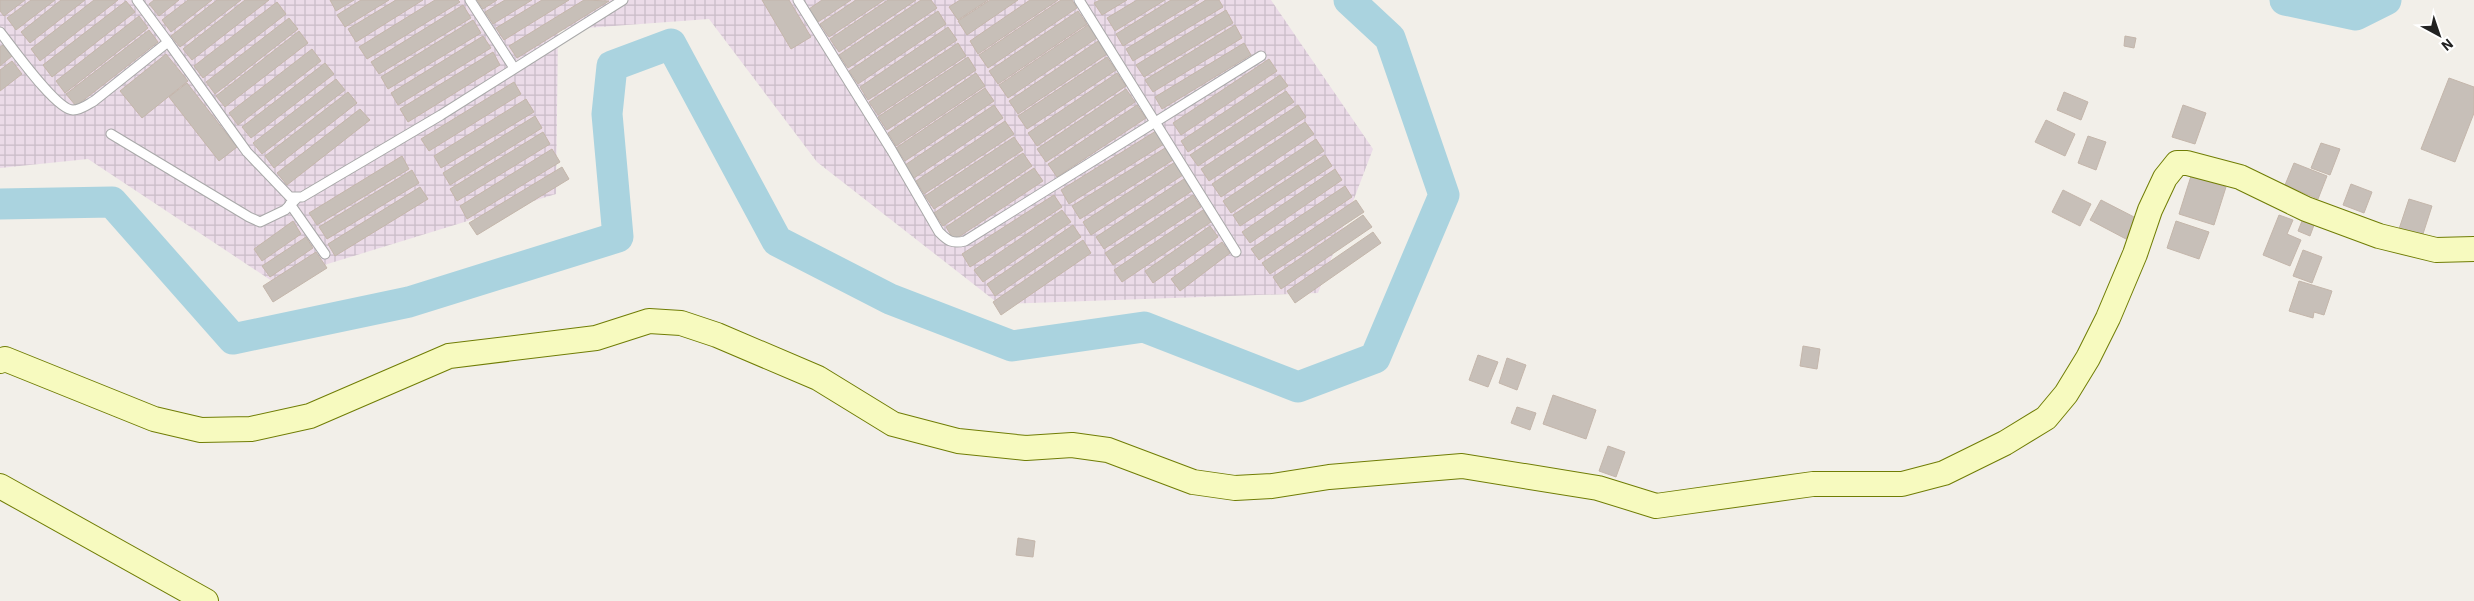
<svg xmlns="http://www.w3.org/2000/svg" width="2474" height="601" viewBox="0 0 2474 601" font-family="'IBM Plex Sans',sans-serif">
<style>
.industrial{fill:url(#industrial-grid)}
.lines{fill:none;stroke-linecap:round;stroke-linejoin:round}
.river{stroke:#aad3df;stroke-width:31}
.building{fill:#c7bfb8;stroke:#c4b6ab}
.lane-casing{stroke:#a9a9a9;stroke-width:11}
.secondary-casing{stroke:#707d05;stroke-width:26}
.lane{stroke:#fff;stroke-width:9}
.secondary{stroke:#f7fabf;stroke-width:24}
</style>
<defs>
<pattern id="industrial-grid" width="8" height="8" patternUnits="userSpaceOnUse" patternTransform="scale(1.25)"><rect width="8" height="8" fill="#ebdbe8"/><path d="M0 4h8M4 0v8" fill="none" stroke="#c9bcc7"/></pattern>
</defs>
<rect width="100%" height="100%" fill="#f2efe9"/>
<polygon class="industrial" points="0,0 1271,0 1373,149 1318,293 999,304 817,162 709,19 558,30 556,194 272,281 88,159 0,168"/>
<g class="lines">
<g class="river">
<polyline points="2285,0 2356,15 2386,0"/>
<polyline points="0,204 112,202 233,339 409,302 618,237 607,114 612,66 671,44 777,241 890,299 1012,346 1144,327 1298,387 1375,358 1444,195 1390,38 1349,0"/>
</g>
</g>
<g class="building">
<polygon points="0,0 25,0 4,16 0,11"/>
<polygon points="31,0 55,0 16,30 7,18"/>
<polygon points="61,0 85,0 30,43 21,32"/>
<polygon points="94,0 118,0 40,61 31,49"/>
<polygon points="154,0 179,0 159,16 149,4"/>
<polygon points="188,0 212,0 171,32 162,20"/>
<polygon points="217,0 241,0 180,47 171,36"/>
<polygon points="245,0 269,0 192,60 183,49"/>
<polygon points="330,0 354,0 336,11"/>
<polygon points="361,0 389,0 345,27 337,15"/>
<polygon points="396,0 423,0 356,42 348,29"/>
<polygon points="435,0 458,0 460,2 367,59 359,47"/>
<polygon points="477,0 497,0 483,9"/>
<polygon points="505,0 532,0 493,24 485,12"/>
<polygon points="542,0 569,0 504,40 496,28"/>
<polygon points="584,0 609,1 517,58 509,46"/>
<polygon points="762,0 789,0 811,37 791,49"/>
<polygon points="822,0 851,0 818,22 809,9"/>
<polygon points="856,0 884,0 829,37 820,24"/>
<polygon points="888,0 916,0 839,52 830,39"/>
<polygon points="921,0 931,0 937,8 848,68 839,55"/>
<polygon points="960,0 988,0 958,20 949,7"/>
<polygon points="990,0 1018,0 967,35 958,21"/>
<polygon points="1030,0 1058,0 978,54 970,41"/>
<polygon points="1061,0 1072,0 1077,8 988,68 979,55"/>
<polygon points="1100,0 1127,0 1102,15 1094,3"/>
<polygon points="1137,0 1165,0 1115,31 1107,18"/>
<polygon points="1171,0 1199,0 1123,46 1116,34"/>
<polygon points="1206,0 1219,0 1223,7 1133,61 1126,49"/>
<polygon points="126,1 135,12 52,77 43,65"/>
<polygon points="277,2 286,14 203,78 194,66"/>
<polygon points="463,5 471,18 379,74 371,62"/>
<polygon points="1226,10 1233,23 1144,77 1136,65"/>
<polygon points="938,11 946,24 858,84 849,71"/>
<polygon points="1078,11 1087,24 998,84 989,71"/>
<polygon points="139,16 148,28 65,93 56,81"/>
<polygon points="289,18 298,29 215,94 206,82"/>
<polygon points="473,20 481,33 388,89 381,77"/>
<polygon points="1088,25 1097,38 1008,98 999,85"/>
<polygon points="1235,25 1242,38 1153,92 1145,80"/>
<polygon points="948,27 957,40 868,100 860,87"/>
<polygon points="149,30 158,42 76,106 66,94"/>
<polygon points="299,31 308,43 225,107 216,96"/>
<polygon points="483,36 491,48 398,105 391,93"/>
<polygon points="2125,36 2136,38 2134,48 2124,46"/>
<polygon points="1098,41 1107,54 1018,114 1009,101"/>
<polygon points="958,43 966,56 878,115 869,102"/>
<polygon points="1244,43 1251,55 1162,109 1155,97"/>
<polygon points="3,45 12,56 0,66 0,47"/>
<polygon points="312,49 321,61 238,125 229,113"/>
<polygon points="493,52 500,65 408,122 400,109"/>
<polygon points="166,54 188,81 142,118 120,91"/>
<polygon points="968,57 976,70 887,130 878,117"/>
<polygon points="1107,57 1116,70 1027,129 1018,116"/>
<polygon points="1269,59 1277,71 1181,135 1173,123"/>
<polygon points="12,61 22,74 0,91 0,70"/>
<polygon points="325,63 334,74 251,138 242,127"/>
<polygon points="976,73 985,86 896,146 888,133"/>
<polygon points="1117,73 1126,86 1037,146 1028,133"/>
<polygon points="1280,75 1288,86 1188,152 1181,141"/>
<polygon points="2449,78 2474,87 2474,113 2455,162 2421,149"/>
<polygon points="336,79 345,90 262,154 253,143"/>
<polygon points="514,82 521,94 429,151 421,139"/>
<polygon points="187,83 237,147 219,161 169,97"/>
<polygon points="985,88 994,101 905,161 896,148"/>
<polygon points="1126,89 1135,102 1046,162 1037,149"/>
<polygon points="1286,91 1294,102 1198,166 1190,155"/>
<polygon points="348,92 357,103 274,168 265,156"/>
<polygon points="2064,92 2088,102 2081,120 2057,110"/>
<polygon points="526,99 534,112 441,168 434,156"/>
<polygon points="994,105 1003,118 914,178 905,165"/>
<polygon points="1137,105 1146,118 1057,177 1048,164"/>
<polygon points="1298,105 1306,117 1209,181 1201,169"/>
<polygon points="2183,105 2206,113 2195,144 2172,137"/>
<polygon points="360,109 370,120 287,185 277,173"/>
<polygon points="535,116 542,128 450,185 443,173"/>
<polygon points="2046,120 2075,134 2065,156 2035,142"/>
<polygon points="1005,121 1014,134 924,194 916,181"/>
<polygon points="1305,122 1314,134 1221,197 1212,184"/>
<polygon points="1156,131 1164,144 1069,204 1061,190"/>
<polygon points="543,132 550,144 457,201 450,189"/>
<polygon points="2088,136 2106,142 2096,170 2078,163"/>
<polygon points="1014,137 1023,150 934,209 925,196"/>
<polygon points="1316,139 1324,151 1231,213 1223,201"/>
<polygon points="2321,143 2340,149 2330,175 2311,168"/>
<polygon points="1165,148 1173,160 1080,219 1072,206"/>
<polygon points="552,149 560,162 467,219 460,206"/>
<polygon points="1023,153 1032,166 943,226 934,213"/>
<polygon points="1325,155 1332,166 1240,226 1233,215"/>
<polygon points="402,156 409,169 317,225 309,213"/>
<polygon points="1175,162 1183,175 1091,235 1083,222"/>
<polygon points="2294,163 2327,176 2318,199 2285,185"/>
<polygon points="562,167 569,179 477,235 469,223"/>
<polygon points="1034,168 1043,181 954,240 946,227"/>
<polygon points="1335,169 1342,180 1250,243 1242,232"/>
<polygon points="412,170 419,183 327,239 319,227"/>
<polygon points="2191,176 2226,187 2214,225 2179,214"/>
<polygon points="1184,179 1192,191 1104,249 1096,237"/>
<polygon points="2351,184 2372,192 2364,213 2343,205"/>
<polygon points="1345,186 1352,197 1259,260 1251,249"/>
<polygon points="420,187 428,199 335,256 328,244"/>
<polygon points="2063,190 2091,204 2080,226 2052,212"/>
<polygon points="1054,195 1062,207 970,267 962,254"/>
<polygon points="1193,195 1201,207 1113,265 1105,253"/>
<polygon points="2409,199 2432,206 2422,237 2399,229"/>
<polygon points="1356,200 1364,212 1270,274 1262,263"/>
<polygon points="2101,200 2136,218 2126,239 2090,220"/>
<polygon points="1062,210 1071,222 983,282 974,270"/>
<polygon points="1203,210 1211,222 1122,282 1114,270"/>
<polygon points="1363,215 1372,227 1281,289 1273,277"/>
<polygon points="2279,215 2293,220 2287,234 2301,240 2290,266 2263,255"/>
<polygon points="293,221 301,234 262,261 254,249"/>
<polygon points="2176,221 2209,232 2199,259 2167,248"/>
<polygon points="2302,221 2314,225 2310,236 2298,231"/>
<polygon points="1073,225 1081,237 995,296 987,284"/>
<polygon points="1210,226 1218,237 1153,283 1145,271"/>
<polygon points="1373,232 1381,243 1295,303 1287,291"/>
<polygon points="306,237 313,248 270,277 262,266"/>
<polygon points="1083,240 1091,253 1001,315 993,302"/>
<polygon points="1222,242 1230,253 1180,291 1171,279"/>
<polygon points="2303,250 2322,257 2312,283 2293,276"/>
<polygon points="316,252 327,268 273,302 263,286"/>
<polygon points="2299,281 2332,291 2324,315 2314,312 2313,318 2289,311"/>
<polygon points="1803,346 1820,349 1817,369 1800,366"/>
<polygon points="1478,355 1498,362 1488,387 1469,380"/>
<polygon points="1507,358 1526,365 1517,390 1499,383"/>
<polygon points="1553,395 1596,410 1586,439 1543,424"/>
<polygon points="1517,407 1536,413 1530,430 1511,423"/>
<polygon points="1608,446 1625,452 1616,477 1599,471"/>
<polygon points="1018,538 1035,541 1033,557 1016,555"/>
</g>
<g class="lines">
<defs>
<g id="lane">
<polyline points="137,0 168,42"/>
<polyline points="470,0 514,68"/>
<path d="M798,0L892,151L939,232C948,241 952,244 965,241L1261,56"/>
<polyline points="1079,0 1236,252"/>
<path d="M0,32C12,47 56,110 73,110C81,110 87,105 94,101L168,42L247,152L290,197H302L441,115L623,0"/>
<polyline points="111,134 249,217 260,222 285,210 296,199"/>
<polyline points="290,204 325,254"/>
</g>
<g id="secondary">
<polyline points="0,361 5,359 154,419 201,430 251,429 310,416 449,356 596,338 649,321 681,323 717,335 818,378 893,424 958,441 1026,448 1072,445 1108,450 1193,482 1235,488 1272,486 1329,477 1462,466 1598,488 1656,506 1813,484 1902,484 1944,473 2005,443 2046,418 2066,394 2088,358 2108,318 2135,254 2150,210 2165,178 2177,163 2187,163 2240,177 2306,209 2379,236 2436,250 2474,249"/>
<polyline points="0,486 206,601"/>
</g>
</defs>
<use href="#lane" class="lane-casing"/>
<use href="#secondary" class="secondary-casing"/>
<use href="#lane" class="lane"/>
<use href="#secondary" class="secondary"/>
</g>
<g transform="translate(2439 35) rotate(140)" stroke="#ffffff" stroke-width="4" paint-order="stroke">
<path d="M0-4L9 19L0 12L-9 19Z" fill="#222222"/>
<text y="-8" font-size="14" font-weight="bold" text-anchor="middle" fill="#222222">N</text>
</g>
</svg>
